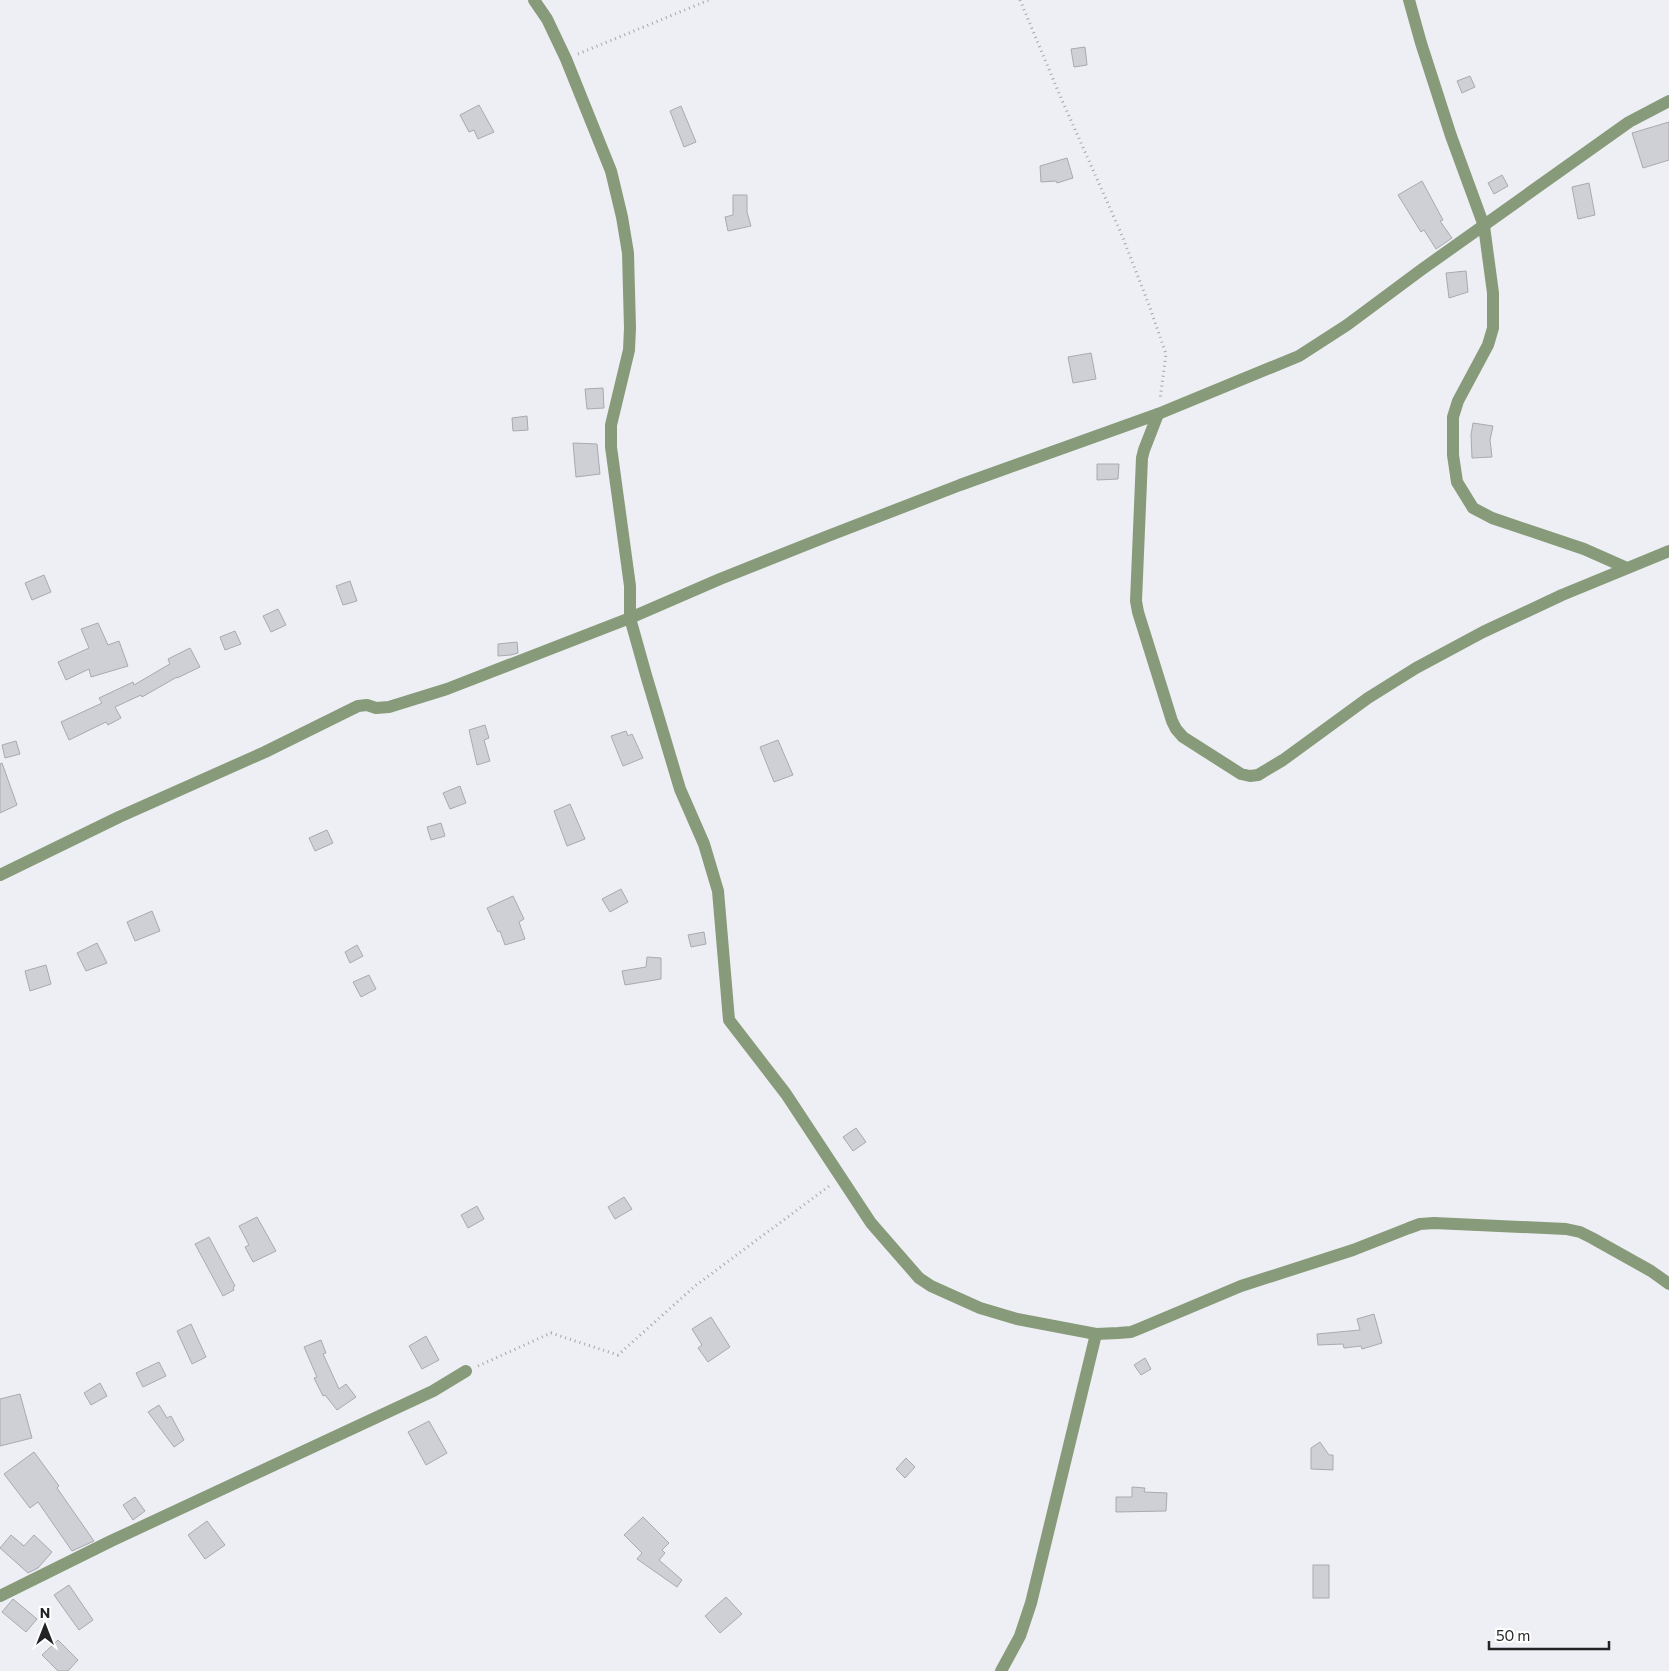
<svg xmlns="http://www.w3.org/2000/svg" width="1669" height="1671" viewBox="0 0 1669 1671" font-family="Commissioner,sans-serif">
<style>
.building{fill:#cfd0d5;stroke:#a9aaae}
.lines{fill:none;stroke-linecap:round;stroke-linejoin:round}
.path{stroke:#a5a6aa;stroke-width:3;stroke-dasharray:1 4;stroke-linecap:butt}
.minor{stroke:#879b7a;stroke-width:12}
</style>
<rect width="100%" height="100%" fill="#eeeff4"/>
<g class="building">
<polygon points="1085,47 1087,65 1074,67 1071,49"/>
<polygon points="1470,76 1475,87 1462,93 1457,81"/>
<polygon points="479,105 494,132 478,139 474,130 469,132 460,115"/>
<polygon points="681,106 696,142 684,147 670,111"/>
<polygon points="1669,122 1669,160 1643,168 1632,133"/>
<polygon points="1067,158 1073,178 1057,183 1056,181 1041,182 1040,166"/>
<polygon points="1502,175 1508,186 1494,194 1488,183"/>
<polygon points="1422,181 1443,220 1440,221 1452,238 1436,249 1424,230 1421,232 1398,195"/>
<polygon points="1589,183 1595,215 1578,219 1572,187"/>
<polygon points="733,195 747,195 747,212 751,226 728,231 725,217 733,215"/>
<polygon points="1466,271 1468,292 1449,298 1446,273"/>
<polygon points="1091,353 1096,379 1073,383 1068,357"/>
<polygon points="603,388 604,408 587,409 585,389"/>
<polygon points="527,416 528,430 513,431 512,418"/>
<polygon points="1473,423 1493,426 1490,440 1492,457 1472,458 1471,435"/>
<polygon points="573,443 597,444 600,474 576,477"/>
<polygon points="1097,464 1119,464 1118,479 1097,480"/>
<polygon points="44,575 51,592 32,600 25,583"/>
<polygon points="350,581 357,601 343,605 336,586"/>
<polygon points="278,609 286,625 271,632 263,616"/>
<polygon points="98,623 108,645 119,641 128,666 91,677 89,669 66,680 58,662 89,648 81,629"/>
<polygon points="235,631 241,644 225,650 220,637"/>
<polygon points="517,642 518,653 511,655 498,656 498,644"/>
<polygon points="190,648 200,667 177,678 177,677 142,697 141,695 115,707 121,718 108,725 106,722 69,740 61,722 102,703 99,698 133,682 134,685 168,665 170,664 168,659"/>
<polygon points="485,725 489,738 484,740 490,761 477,765 469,730"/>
<polygon points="626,731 628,736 632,734 643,758 623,766 611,736"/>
<polygon points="778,740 793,775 774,782 760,747"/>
<polygon points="16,741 20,754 5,758 2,745"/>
<polygon points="2,763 17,805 0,813 0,764"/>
<polygon points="460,786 466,803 450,809 443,793"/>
<polygon points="570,804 585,839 567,846 554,811"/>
<polygon points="441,823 445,836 431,840 427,827"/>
<polygon points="327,830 333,843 315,851 309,838"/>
<polygon points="621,889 628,902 610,912 602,899"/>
<polygon points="513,896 524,919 519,922 525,939 505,945 500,931 498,932 487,908"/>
<polygon points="152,911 160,931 135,941 127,922"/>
<polygon points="704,932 706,944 691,947 688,935"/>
<polygon points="97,943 107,963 86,971 77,953"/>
<polygon points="357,945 363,956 350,963 345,952"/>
<polygon points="647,957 661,958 661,979 625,985 622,971 646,967"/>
<polygon points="46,965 51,984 30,991 25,971"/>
<polygon points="369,975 376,989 361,997 353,982"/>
<polygon points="856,1128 866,1142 853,1151 843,1137"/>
<polygon points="624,1197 632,1209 615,1219 608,1207"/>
<polygon points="477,1206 484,1219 468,1228 461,1215"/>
<polygon points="257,1217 276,1251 253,1262 245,1247 249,1245 239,1226"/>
<polygon points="209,1237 235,1286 233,1288 234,1290 223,1296 195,1244"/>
<polygon points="1374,1314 1382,1343 1362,1349 1361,1346 1344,1348 1343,1344 1318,1345 1317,1334 1360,1330 1357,1319"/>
<polygon points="711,1317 730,1347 708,1362 698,1348 702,1345 692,1329"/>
<polygon points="191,1324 206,1357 192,1364 177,1331"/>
<polygon points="426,1336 439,1360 422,1369 409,1346"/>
<polygon points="321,1340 326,1353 323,1354 339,1389 346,1384 356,1397 337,1410 325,1395 323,1396 314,1378 317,1377 304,1347"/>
<polygon points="1145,1358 1151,1369 1141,1375 1134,1365"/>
<polygon points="159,1362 166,1376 143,1387 136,1373"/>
<polygon points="100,1383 107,1396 91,1405 84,1393"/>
<polygon points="20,1394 32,1438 0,1446 0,1399"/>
<polygon points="159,1405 167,1418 171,1416 184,1440 174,1447 148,1412"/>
<polygon points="429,1421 447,1453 426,1465 408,1432"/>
<polygon points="1320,1442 1329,1455 1333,1455 1333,1470 1311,1469 1311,1448"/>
<polygon points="34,1452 59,1486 57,1488 94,1541 72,1551 38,1502 30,1508 4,1474"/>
<polygon points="906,1458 915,1467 905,1478 896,1469"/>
<polygon points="1132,1487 1145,1488 1144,1492 1167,1493 1166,1511 1116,1512 1116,1497 1132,1497"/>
<polygon points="135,1497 145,1511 133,1520 123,1505"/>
<polygon points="643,1517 669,1543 662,1550 665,1553 659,1560 682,1580 677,1587 637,1559 642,1553 624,1535"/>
<polygon points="207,1521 225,1545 205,1559 188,1535"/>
<polygon points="11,1535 24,1546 34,1535 52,1552 38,1568 28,1573 0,1548"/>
<rect x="1313" y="1565" width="16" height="33"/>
<polygon points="69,1585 93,1620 79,1630 54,1595"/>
<polygon points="726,1597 742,1614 720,1633 705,1616"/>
<polygon points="13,1599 37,1619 26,1632 2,1612"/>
<polygon points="58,1640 78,1660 68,1671 58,1671 42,1655"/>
</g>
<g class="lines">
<g class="path">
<polyline points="1020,0 1061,98 1121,233 1149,305 1166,354 1160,400"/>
<polyline points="578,54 709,0"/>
<polyline points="478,1366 551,1333 618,1355 695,1286 832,1184"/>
</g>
<g class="minor">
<polyline points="534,0 547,19 566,59 611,171 622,217 628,253 630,328 629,350 611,425 611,447 630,586 630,618 646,675 680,789 704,844 718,891 729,1020 786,1094 871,1223 919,1278 931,1286 980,1308 1017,1319 1096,1334 1118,1333 1131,1332 1141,1328 1241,1286 1353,1250 1409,1228 1420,1224 1434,1223 1566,1229 1580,1232 1592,1238 1651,1271 1669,1284"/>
<polyline points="1409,0 1421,43 1451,136 1484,226 1493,293 1493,328 1488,345 1458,401 1453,417 1453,455 1457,482 1473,508 1492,518 1584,549 1627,568"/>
<polyline points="1158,414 1144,450 1142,458 1136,601 1138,612 1172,721 1176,729 1183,737 1241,774 1250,776 1258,775 1283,760 1368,698 1416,668 1483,632 1562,595 1669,551"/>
<polyline points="0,875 119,817 265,752 358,706 367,705 376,708 389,707 447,689 630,618 720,579 828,536 960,485 1158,414 1299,356 1347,325 1421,270 1629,122 1669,101"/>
<polyline points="0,1596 111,1541 433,1391 466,1371"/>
<polyline points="1001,1671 1020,1636 1031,1603 1096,1334"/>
</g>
</g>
<g transform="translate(45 1626)" stroke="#ffffff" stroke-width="4" paint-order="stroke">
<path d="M0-4L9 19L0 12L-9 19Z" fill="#232325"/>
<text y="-8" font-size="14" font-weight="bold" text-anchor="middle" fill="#232325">N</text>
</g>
<path d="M1489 1641v8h120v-8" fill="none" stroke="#232325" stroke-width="2.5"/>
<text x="1496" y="1641" font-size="15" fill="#232325" stroke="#ffffff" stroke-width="4" paint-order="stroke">50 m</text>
</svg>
